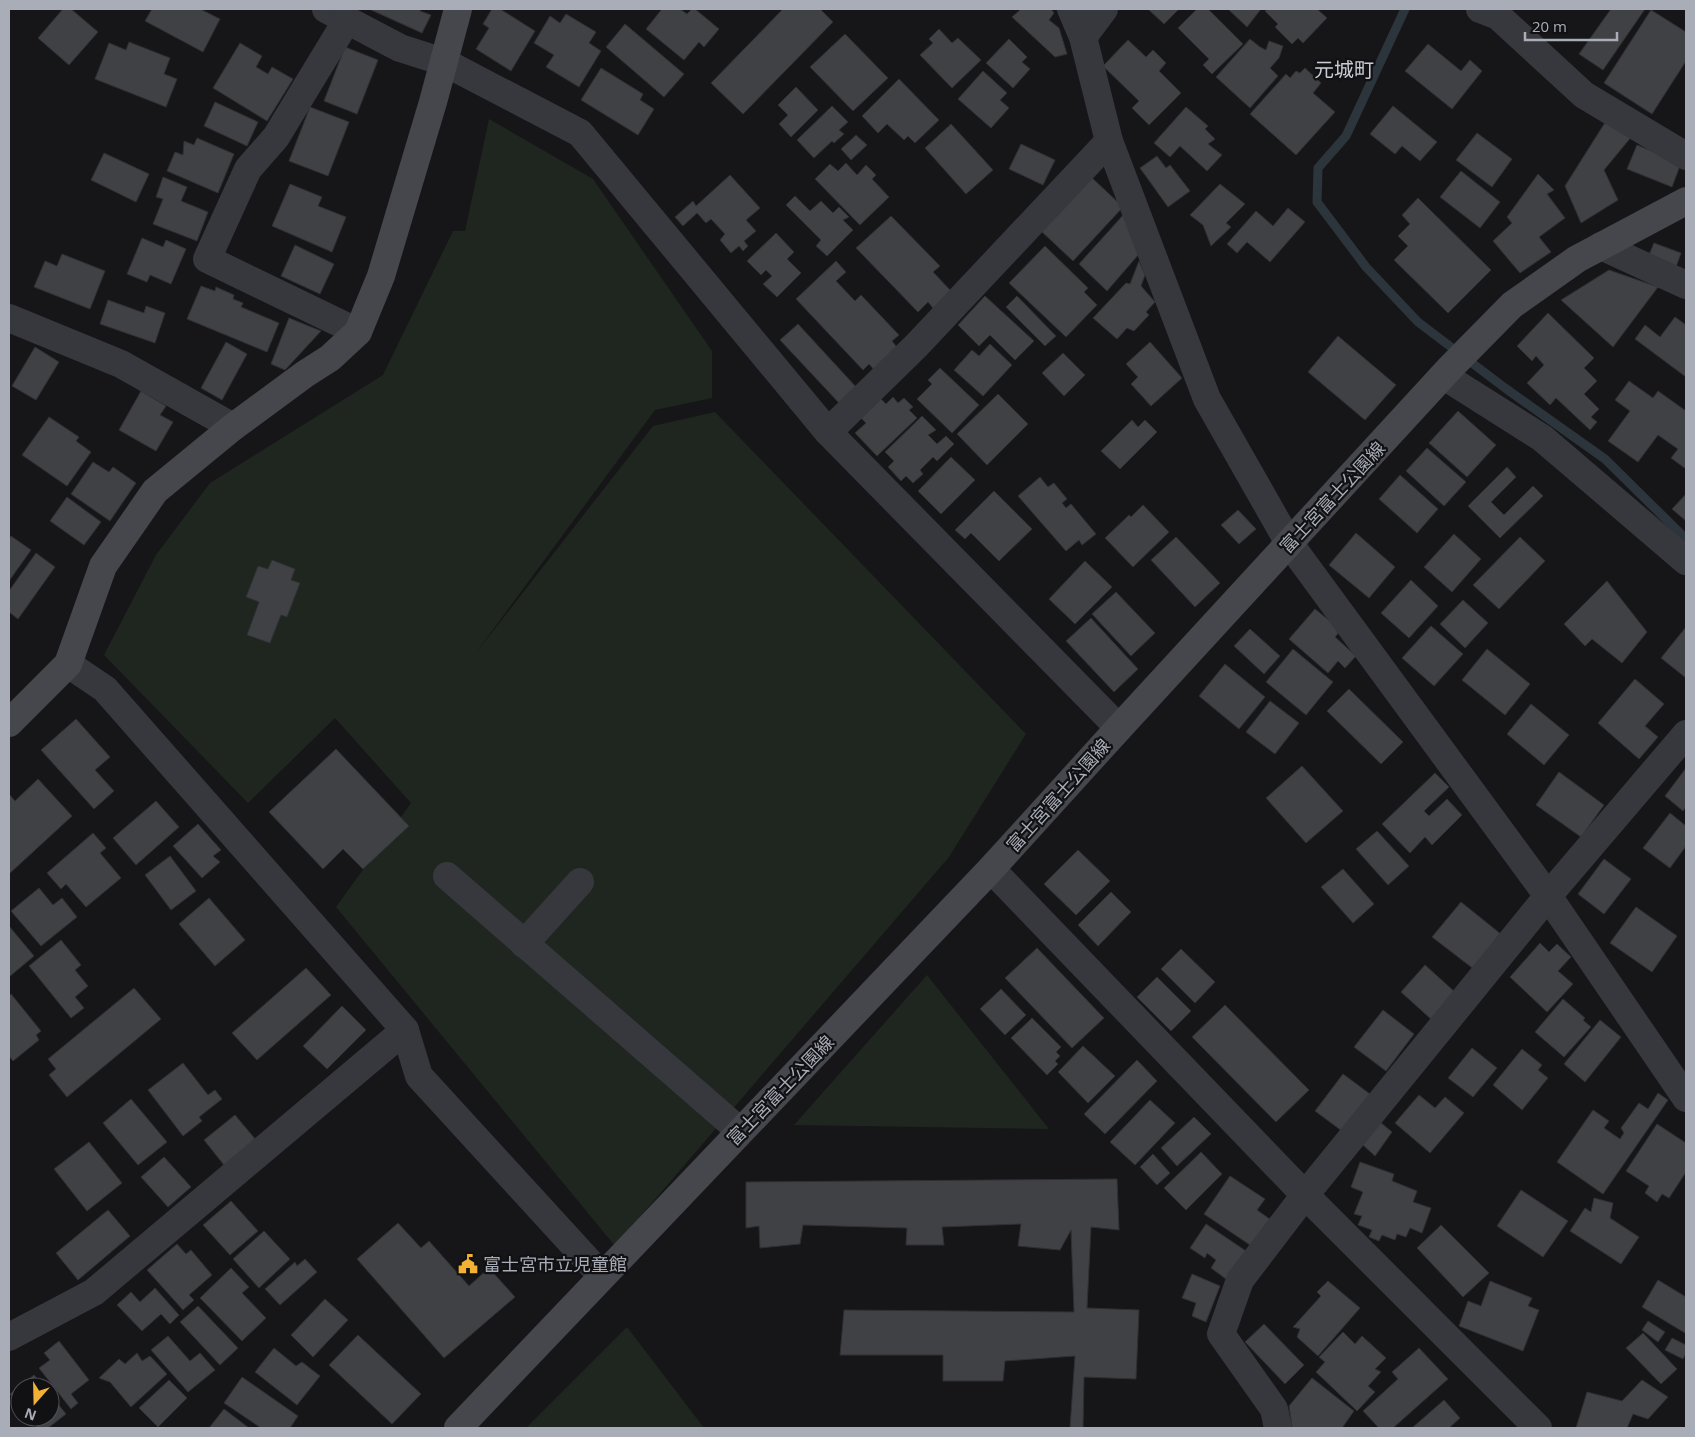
<svg xmlns="http://www.w3.org/2000/svg" width="1695" height="1437" viewBox="0 0 1695 1437" font-family="'Open Sans','Noto Sans JP',sans-serif">
<style>
.green{fill:#1e261f}
.lines{fill:none;stroke-linecap:round;stroke-linejoin:round}
.stream{stroke:#2c353c;stroke-width:9}
.building{fill:#404145;stroke:#303034}
.street{stroke:#37383d;stroke-width:28}
.secondary{stroke:#45474d;stroke-width:28}
.labels{text-anchor:middle;dominant-baseline:central;stroke-width:4.5;stroke-linejoin:round;paint-order:stroke}
.street-label{font-size:18px;fill:#a8adb8;stroke:#111113}
.poi-label{font-size:18px;fill:#a8adb8;stroke:#111113;text-anchor:start}
.quarter-label{font-size:20px;fill:#c9ccd4;stroke:#111113}
</style>
<rect width="100%" height="100%" fill="#161618"/>
<g class="green">
<polygon points="489,119 593,179 712,351 712,398 655,410 475,654 653,426 715,412 1026,734 949,857 615,1246 336,907 411,803 335,718 248,803 104,655 156,555 210,483 383,375 453,231 465,231"/>
<polygon points="927,975 1049,1129 794,1125"/>
<polygon points="627,1327 704,1428 526,1428"/>
</g>
<g class="lines">
<polyline class="stream" points="1405,9 1346,136 1318,168 1317,202 1366,267 1418,322 1505,388 1605,459 1686,539"/>
</g>
<g class="building">
<polygon points="63,9 71,9 98,32 69,65 38,38"/>
<polygon points="152,9 200,9 220,19 203,52 145,21"/>
<polygon points="369,9 421,9 420,11 431,15 422,33"/>
<polygon points="492,9 500,9 535,31 511,71 476,49 489,28 483,24"/>
<polygon points="662,9 680,9 687,14 692,9 695,9 719,29 704,47 699,42 684,60 646,29"/>
<polygon points="783,9 820,9 833,22 743,114 711,83"/>
<polygon points="1021,9 1051,9 1054,13 1049,20 1059,28 1067,54 1055,57 1012,17"/>
<polygon points="1148,9 1179,9 1164,24"/>
<polygon points="1197,9 1208,9 1243,44 1212,74 1203,65 1209,59 1178,28"/>
<polygon points="1228,9 1261,9 1247,27"/>
<polygon points="1268,9 1317,9 1327,18 1303,43 1298,38 1292,44 1275,27 1278,24 1265,11"/>
<polygon points="1611,9 1645,9 1603,70 1579,54"/>
<polygon points="1651,10 1686,32 1686,61 1652,114 1604,83"/>
<polygon points="566,14 596,32 589,43 601,51 579,87 546,67 554,55 534,43 550,16 560,23"/>
<polygon points="625,24 684,74 664,97 606,47"/>
<polygon points="939,29 952,43 958,38 981,60 952,88 920,55 933,43 929,39"/>
<polygon points="845,34 888,78 853,111 810,67"/>
<polygon points="1009,39 1027,57 1022,62 1030,69 1013,88 986,63"/>
<polygon points="1250,39 1260,47 1266,50 1269,41 1283,46 1279,58 1270,68 1278,76 1250,108 1216,77"/>
<polygon points="1128,40 1146,57 1153,50 1166,63 1159,71 1181,93 1149,125 1132,108 1139,101 1103,66"/>
<polygon points="129,42 170,58 164,74 177,79 166,107 95,79 109,43 126,50"/>
<polygon points="240,43 262,56 256,67 268,74 272,67 293,79 267,121 213,88"/>
<polygon points="1428,44 1461,71 1470,60 1482,71 1452,109 1405,71"/>
<polygon points="345,47 378,60 357,114 324,101"/>
<polygon points="601,68 643,94 640,100 654,109 638,135 581,100"/>
<polygon points="1305,68 1321,83 1313,93 1335,112 1296,155 1250,114 1286,74 1290,78 1296,71 1300,73"/>
<polygon points="983,71 1007,93 1000,100 1009,108 991,128 958,99"/>
<polygon points="899,79 939,120 915,143 908,136 904,140 887,124 878,133 862,116"/>
<polygon points="796,87 818,110 791,137 779,124 788,115 778,105"/>
<polygon points="215,102 258,122 247,146 204,126"/>
<polygon points="832,106 848,122 839,130 844,134 834,143 832,141 814,158 797,140"/>
<polygon points="1393,106 1437,142 1420,161 1402,146 1395,154 1370,134"/>
<polygon points="310,107 349,122 328,176 289,161"/>
<polygon points="1186,107 1208,126 1205,129 1215,139 1208,144 1222,155 1207,171 1180,146 1170,157 1154,143"/>
<polygon points="1606,121 1632,136 1604,170 1618,200 1581,223 1565,186"/>
<polygon points="951,124 993,170 966,194 925,148"/>
<polygon points="1477,133 1512,159 1492,187 1456,160"/>
<polygon points="856,135 867,145 851,160 841,149"/>
<polygon points="197,138 234,154 218,193 167,171 175,152 183,155 184,141 194,145"/>
<polygon points="1021,144 1055,160 1043,185 1009,169"/>
<polygon points="1637,145 1681,163 1672,187 1627,169"/>
<polygon points="104,153 149,174 136,202 91,180"/>
<polygon points="1157,156 1166,168 1170,165 1190,191 1168,207 1140,168"/>
<polygon points="846,163 857,175 866,165 876,175 872,179 889,197 860,225 815,179 830,164 838,171"/>
<polygon points="1461,171 1500,202 1480,228 1440,197"/>
<polygon points="1538,174 1554,190 1547,194 1565,218 1539,237 1551,252 1520,273 1493,241 1512,223 1507,217"/>
<polygon points="730,175 760,208 746,220 756,231 744,241 748,246 743,251 739,246 731,253 720,240 725,234 711,219 706,223 697,213 683,226 675,217 693,201 696,206"/>
<polygon points="1090,176 1123,207 1073,261 1040,230"/>
<polygon points="163,177 187,187 181,201 208,212 197,241 153,224 163,199 156,197"/>
<polygon points="290,184 322,197 318,206 346,217 332,252 272,226"/>
<polygon points="1220,184 1245,204 1226,223 1231,227 1211,246 1203,225 1190,215"/>
<polygon points="795,196 810,211 821,201 833,213 839,207 849,217 843,220 853,230 827,256 816,246 821,240 786,205"/>
<polygon points="1418,198 1491,270 1448,313 1394,260 1408,246 1398,236 1410,224 1402,215"/>
<polygon points="1288,208 1305,222 1270,262 1247,242 1237,253 1227,244 1256,211 1273,226"/>
<polygon points="1125,213 1139,254 1107,291 1079,264"/>
<polygon points="891,216 940,266 933,272 951,291 933,308 928,302 918,312 856,248"/>
<polygon points="776,233 794,252 787,259 801,273 777,297 763,284 772,276 766,270 761,275 747,261"/>
<polygon points="142,238 163,247 166,240 186,249 171,284 150,275 147,282 127,274"/>
<polygon points="1654,243 1681,253 1674,273 1646,262"/>
<polygon points="295,245 334,264 320,294 281,276"/>
<polygon points="1045,246 1088,288 1084,292 1097,305 1066,337 1009,283"/>
<polygon points="62,254 105,271 90,309 34,287 45,261 57,266"/>
<polygon points="836,261 846,272 836,281 855,301 861,295 899,335 892,341 899,350 876,372 869,364 863,370 796,299"/>
<polygon points="1139,261 1145,275 1141,286 1155,302 1146,312 1149,315 1134,331 1127,328 1117,339 1093,318 1126,283 1130,284"/>
<polygon points="1609,270 1658,287 1613,347 1561,300"/>
<polygon points="201,286 215,291 216,287 234,295 233,299 243,303 241,307 279,323 267,352 187,319"/>
<polygon points="985,296 1034,341 1015,360 990,335 979,346 958,325"/>
<polygon points="1017,296 1056,336 1045,346 1006,307"/>
<polygon points="108,300 144,313 146,306 165,313 155,343 100,324"/>
<polygon points="1548,313 1594,358 1584,368 1597,381 1584,394 1599,409 1591,417 1597,422 1590,430 1556,398 1550,405 1527,383 1544,365 1536,356 1532,361 1517,346"/>
<polygon points="1675,317 1686,325 1686,377 1635,339 1645,325 1660,337"/>
<polygon points="289,318 321,331 285,370 271,364"/>
<polygon points="798,324 857,388 840,404 780,340"/>
<polygon points="1338,336 1396,385 1365,420 1308,372"/>
<polygon points="226,342 247,354 222,400 201,388"/>
<polygon points="1150,342 1182,378 1151,406 1131,384 1138,377 1126,364"/>
<polygon points="990,344 1012,365 983,396 954,370 972,350 979,356"/>
<polygon points="35,347 59,362 36,400 12,386"/>
<polygon points="1063,353 1085,375 1064,396 1042,373"/>
<polygon points="940,368 979,405 952,433 917,399 932,384 928,380"/>
<polygon points="1629,381 1653,398 1658,391 1686,411 1686,469 1671,458 1678,449 1658,435 1638,462 1608,441 1630,411 1615,400"/>
<polygon points="141,391 166,406 160,415 173,422 156,451 119,430"/>
<polygon points="998,394 1028,424 987,465 957,434"/>
<polygon points="893,397 898,403 904,398 913,407 909,410 917,418 877,456 855,433 866,423 861,418 881,399 886,404"/>
<polygon points="1458,411 1496,445 1467,477 1429,443"/>
<polygon points="922,416 936,430 928,435 937,444 946,436 954,444 937,461 933,457 920,470 923,474 913,483 906,476 901,481 888,467 894,461 885,452"/>
<polygon points="49,417 79,437 76,441 91,452 67,486 22,455"/>
<polygon points="1132,420 1138,427 1145,420 1157,432 1120,469 1101,451"/>
<polygon points="1427,448 1466,482 1444,506 1406,471"/>
<polygon points="951,457 975,480 941,514 918,491"/>
<polygon points="93,462 109,472 113,467 136,483 110,521 71,494"/>
<polygon points="1507,467 1516,477 1491,502 1504,515 1533,486 1543,496 1500,538 1468,506"/>
<polygon points="1400,475 1438,509 1417,533 1379,499"/>
<polygon points="1040,477 1048,487 1054,483 1067,499 1062,503 1066,508 1071,504 1096,534 1082,545 1079,540 1066,551 1018,496"/>
<polygon points="994,491 1032,529 999,561 971,533 965,539 955,530"/>
<polygon points="1686,494 1686,521 1672,509"/>
<polygon points="67,497 101,522 84,545 50,521"/>
<polygon points="1143,505 1169,532 1133,567 1105,538 1129,515 1131,517"/>
<polygon points="1238,510 1256,529 1239,544 1221,525"/>
<polygon points="1356,533 1395,567 1369,598 1329,565"/>
<polygon points="1454,534 1481,559 1452,592 1424,567"/>
<polygon points="11,536 31,550 9,581 9,540"/>
<polygon points="1176,537 1220,583 1195,607 1151,560"/>
<polygon points="1520,537 1545,561 1499,609 1473,585"/>
<polygon points="36,553 55,567 18,619 9,612 9,591"/>
<polygon points="272,560 295,569 291,580 300,583 287,617 281,615 270,643 247,635 259,602 246,597 258,566 268,569"/>
<polygon points="1085,561 1112,587 1075,624 1049,599"/>
<polygon points="1411,580 1438,606 1409,638 1381,613"/>
<polygon points="1607,581 1647,632 1622,663 1592,639 1585,646 1564,624"/>
<polygon points="1116,592 1155,633 1131,656 1092,614"/>
<polygon points="1463,600 1488,623 1465,648 1440,624"/>
<polygon points="1315,609 1341,630 1335,637 1356,656 1345,668 1338,661 1328,673 1289,639"/>
<polygon points="1091,618 1138,669 1114,692 1066,641"/>
<polygon points="1431,626 1463,654 1434,686 1402,658"/>
<polygon points="1686,627 1686,678 1661,658"/>
<polygon points="1250,629 1280,656 1264,674 1234,646"/>
<polygon points="1293,649 1333,682 1306,715 1266,682"/>
<polygon points="1487,649 1530,684 1505,715 1462,680"/>
<polygon points="1225,664 1265,697 1239,729 1199,696"/>
<polygon points="1635,679 1664,704 1645,726 1658,737 1639,759 1598,723"/>
<polygon points="1349,689 1403,742 1381,764 1327,711"/>
<polygon points="1270,701 1299,723 1275,754 1246,732"/>
<polygon points="1531,704 1569,735 1544,765 1507,734"/>
<polygon points="76,719 110,757 95,770 114,791 94,809 41,750"/>
<polygon points="336,749 409,826 363,869 343,849 323,869 269,812"/>
<polygon points="1302,766 1343,811 1306,843 1266,798"/>
<polygon points="1686,768 1686,807 1683,811 1665,796"/>
<polygon points="1559,772 1604,805 1581,837 1536,805"/>
<polygon points="1435,773 1449,787 1424,811 1429,816 1447,799 1462,815 1432,845 1425,837 1410,853 1382,824"/>
<polygon points="38,779 72,816 9,874 9,794 15,801"/>
<polygon points="156,801 179,827 136,865 113,838"/>
<polygon points="1670,813 1686,826 1686,846 1670,868 1643,848"/>
<polygon points="198,824 221,850 213,856 220,862 202,878 173,846"/>
<polygon points="1377,831 1409,866 1388,885 1356,849"/>
<polygon points="93,833 106,848 100,853 121,878 86,907 66,884 61,889 47,873"/>
<polygon points="1078,850 1110,881 1076,915 1044,884"/>
<polygon points="170,856 196,891 171,910 145,875"/>
<polygon points="1604,859 1631,879 1604,914 1578,894"/>
<polygon points="1343,869 1374,904 1353,923 1321,887"/>
<polygon points="39,888 53,905 62,898 77,917 41,946 11,911"/>
<polygon points="1111,892 1131,912 1098,946 1078,925"/>
<polygon points="209,898 245,940 215,966 179,924"/>
<polygon points="1461,902 1502,935 1475,970 1432,937"/>
<polygon points="1636,907 1677,936 1652,972 1610,943"/>
<polygon points="9,926 34,956 9,977"/>
<polygon points="61,940 81,965 75,970 88,986 75,997 84,1008 71,1018 29,966"/>
<polygon points="1540,943 1549,952 1557,944 1571,957 1558,971 1573,984 1547,1012 1510,977"/>
<polygon points="1037,948 1104,1018 1072,1048 1005,978"/>
<polygon points="1181,949 1215,982 1195,1003 1161,969"/>
<polygon points="1425,965 1456,993 1432,1020 1401,992"/>
<polygon points="306,968 331,995 257,1060 232,1033"/>
<polygon points="1157,977 1191,1011 1171,1031 1137,997"/>
<polygon points="134,988 161,1019 67,1097 49,1075 56,1069 48,1059"/>
<polygon points="1001,989 1026,1015 1005,1035 980,1009"/>
<polygon points="11,994 41,1031 36,1035 39,1040 13,1061 9,1056 9,996"/>
<polygon points="1563,999 1585,1018 1583,1020 1591,1027 1564,1057 1535,1032"/>
<polygon points="1225,1005 1309,1090 1276,1122 1192,1037"/>
<polygon points="342,1006 366,1030 327,1069 303,1046"/>
<polygon points="1383,1010 1414,1034 1386,1071 1354,1047"/>
<polygon points="1032,1018 1061,1047 1056,1052 1060,1056 1055,1061 1058,1064 1047,1075 1011,1038"/>
<polygon points="1600,1020 1621,1037 1585,1082 1564,1064"/>
<polygon points="1083,1046 1115,1076 1088,1103 1058,1072"/>
<polygon points="1472,1048 1497,1068 1473,1097 1448,1078"/>
<polygon points="1522,1049 1542,1065 1538,1070 1548,1078 1522,1110 1493,1085"/>
<polygon points="1137,1060 1157,1081 1105,1134 1084,1114"/>
<polygon points="183,1063 208,1095 215,1090 222,1099 199,1117 202,1121 183,1136 148,1090"/>
<polygon points="1343,1074 1374,1097 1346,1134 1315,1111"/>
<polygon points="1658,1093 1668,1100 1603,1194 1557,1162 1593,1110 1609,1121 1604,1128 1620,1139 1624,1133 1621,1128 1639,1103 1648,1109"/>
<polygon points="1419,1095 1435,1108 1445,1097 1464,1113 1430,1153 1395,1123"/>
<polygon points="131,1099 167,1142 138,1165 103,1123"/>
<polygon points="1150,1100 1175,1123 1135,1165 1110,1142"/>
<polygon points="235,1115 256,1140 224,1165 204,1140"/>
<polygon points="1194,1117 1211,1134 1177,1166 1161,1148"/>
<polygon points="1380,1122 1392,1132 1375,1156 1363,1145"/>
<polygon points="1657,1124 1686,1143 1686,1172 1669,1198 1662,1194 1657,1202 1645,1193 1649,1186 1626,1171"/>
<polygon points="89,1142 122,1183 87,1211 54,1169"/>
<polygon points="1201,1152 1222,1174 1186,1210 1164,1188"/>
<polygon points="1153,1154 1170,1173 1157,1185 1140,1167"/>
<polygon points="164,1157 191,1187 168,1207 141,1177"/>
<polygon points="1360,1162 1394,1174 1392,1181 1417,1191 1413,1202 1431,1208 1422,1233 1410,1228 1406,1237 1397,1234 1395,1240 1382,1235 1379,1241 1369,1237 1372,1230 1358,1225 1362,1216 1354,1214 1363,1192 1351,1187"/>
<polygon points="1230,1176 1265,1199 1257,1210 1271,1220 1253,1247 1204,1214"/>
<polygon points="1117,1179 1119,1230 1091,1227 1087,1308 1139,1310 1136,1379 1084,1377 1083,1428 1070,1428 1075,1356 1005,1361 1003,1381 943,1381 943,1355 840,1355 844,1310 1074,1312 1071,1230 1060,1250 1018,1246 1021,1224 942,1227 944,1245 906,1245 907,1228 803,1225 800,1244 760,1248 759,1226 746,1228 746,1182"/>
<polygon points="1521,1190 1568,1221 1543,1257 1497,1226"/>
<polygon points="1594,1198 1613,1203 1610,1218 1639,1237 1621,1264 1570,1231 1585,1208 1591,1212"/>
<polygon points="231,1201 258,1231 230,1255 203,1225"/>
<polygon points="108,1210 130,1236 78,1280 56,1253"/>
<polygon points="398,1223 421,1248 429,1241 469,1286 489,1268 515,1297 444,1358 357,1259"/>
<polygon points="1206,1224 1246,1251 1226,1279 1211,1268 1216,1260 1207,1253 1205,1258 1190,1248"/>
<polygon points="1441,1225 1489,1273 1463,1297 1417,1248"/>
<polygon points="264,1231 290,1259 259,1288 233,1259"/>
<polygon points="177,1244 186,1254 191,1250 212,1275 189,1295 194,1300 183,1310 147,1270"/>
<polygon points="305,1259 317,1272 280,1305 265,1289 295,1262 297,1266"/>
<polygon points="231,1268 249,1287 242,1293 266,1318 242,1341 200,1298"/>
<polygon points="1192,1274 1220,1286 1206,1322 1192,1316 1196,1303 1182,1298"/>
<polygon points="1658,1280 1686,1297 1686,1330 1685,1333 1642,1307"/>
<polygon points="1328,1281 1360,1308 1318,1356 1297,1337 1300,1329 1293,1327 1321,1296 1317,1292"/>
<polygon points="1490,1281 1532,1298 1528,1306 1539,1310 1523,1351 1459,1326 1468,1301 1481,1306"/>
<polygon points="155,1288 179,1315 170,1324 161,1314 142,1331 117,1305 131,1292 140,1302"/>
<polygon points="325,1299 348,1320 313,1357 291,1335"/>
<polygon points="198,1306 238,1348 220,1365 180,1322"/>
<polygon points="1648,1321 1665,1332 1658,1342 1642,1330"/>
<polygon points="1264,1324 1304,1365 1285,1384 1245,1342"/>
<polygon points="1343,1332 1355,1344 1362,1336 1386,1358 1375,1369 1381,1372 1368,1386 1375,1392 1357,1411 1316,1372 1325,1362 1319,1357"/>
<polygon points="1643,1333 1677,1369 1661,1384 1626,1348"/>
<polygon points="358,1335 421,1394 392,1424 329,1365"/>
<polygon points="168,1336 190,1361 200,1353 215,1370 188,1392 151,1350"/>
<polygon points="1672,1338 1686,1345 1686,1353 1683,1359 1665,1350"/>
<polygon points="59,1341 89,1380 71,1394 78,1403 71,1409 39,1368 50,1360 44,1353"/>
<polygon points="274,1348 296,1366 302,1362 320,1376 297,1405 255,1372"/>
<polygon points="1419,1348 1448,1379 1393,1428 1379,1428 1363,1411 1398,1379 1392,1372"/>
<polygon points="137,1353 142,1361 150,1356 167,1374 131,1407 110,1382 99,1378 119,1359 125,1364"/>
<polygon points="34,1375 44,1387 20,1387 20,1406 10,1394"/>
<polygon points="242,1377 298,1416 290,1428 261,1428 224,1403"/>
<polygon points="1312,1378 1354,1411 1342,1428 1294,1428 1292,1427 1289,1406"/>
<polygon points="169,1380 187,1398 158,1427 139,1408"/>
<polygon points="1642,1380 1668,1397 1648,1419 1633,1414 1627,1428 1576,1428 1587,1392 1622,1401"/>
<polygon points="50,1394 66,1414 48,1428 38,1428 29,1417 50,1417"/>
<polygon points="1444,1400 1460,1418 1449,1428 1412,1428"/>
<polygon points="224,1409 249,1428 209,1428"/>
</g>
<g class="lines">
<g class="street">
<polyline points="326,9 400,48 444,62 580,133 828,432 1119,728"/>
<polyline points="1071,9 1083,37 1109,141 1207,399 1289,543 1548,896 1686,1098"/>
<polyline points="1480,9 1498,16 1584,95 1686,156"/>
<polyline points="347,20 276,137 248,169 207,259 358,332"/>
<polyline points="1083,37 1104,9"/>
<polyline points="1601,246 1686,285"/>
<polyline points="9,318 121,364 233,427"/>
<polyline points="1444,376 1542,438 1686,561"/>
<polyline points="828,432 917,345 1109,141"/>
<polyline points="68,664 105,689 405,1030 419,1076 602,1276"/>
<polyline points="991,869 1305,1195 1538,1428"/>
<polyline points="447,876 740,1131"/>
<polyline points="524,944 580,882"/>
<polyline points="9,1337 94,1292 405,1030"/>
<polyline points="1278,1428 1274,1409 1221,1334 1240,1280 1305,1195 1548,896 1686,734"/>
</g>
<g class="secondary">
<polyline points="9,723 68,664 103,566 155,491 233,427 305,374 330,358 358,332 381,276 433,102 458,9"/>
<polyline points="458,1428 991,869 1119,728 1450,368 1512,305 1577,259 1686,201"/>
</g>
</g>
<defs>
<symbol id="civic-bare" viewBox="-9 -9 18 18"><path d="M-.6-6.5H3V-4.5H.6V-3L4-1V1h2V6H-6V1h2V-1L-.6-3ZM-1.2 2.5V6h2.4V2.5Z" fill="#f2b134" stroke="#111113" stroke-width="2.5" paint-order="stroke"/></symbol>
</defs>
<g fill-rule="evenodd">
<use href="#civic-bare" x="454" y="1250" width="28" height="28"/>
</g>
<g class="labels">
<g class="street-label">
<text transform="translate(1332 497) rotate(-47)">富士宮富士公園線</text>
<text transform="translate(1058 795) rotate(-48)">富士宮富士公園線</text>
<text transform="translate(780 1090) rotate(-46)">富士宮富士公園線</text>
</g>
<g class="poi-label">
<text x="483" y="1264">富士宮市立児童館</text>
</g>
<g class="quarter-label">
<text x="1344" y="69">元城町</text>
</g>
</g>
<rect width="1695" height="1437" fill="none" stroke="#a8adb8" stroke-width="20"/>
<g transform="translate(35 1402) rotate(200)"><circle r="24" fill="#111113" stroke="#4d4f55"/>
<path d="M0-4L9 19L0 12L-9 19Z" fill="#f2b134"/>
<text y="-8" font-size="14" font-weight="bold" text-anchor="middle" fill="#a8adb8">N</text>
</g>
<path d="M1525 32v8h92v-8" fill="none" stroke="#a8adb8" stroke-width="2.5"/>
<text x="1532" y="32" font-size="15" fill="#a8adb8" stroke="#111113" stroke-width="4" paint-order="stroke">20 m</text>
</svg>
